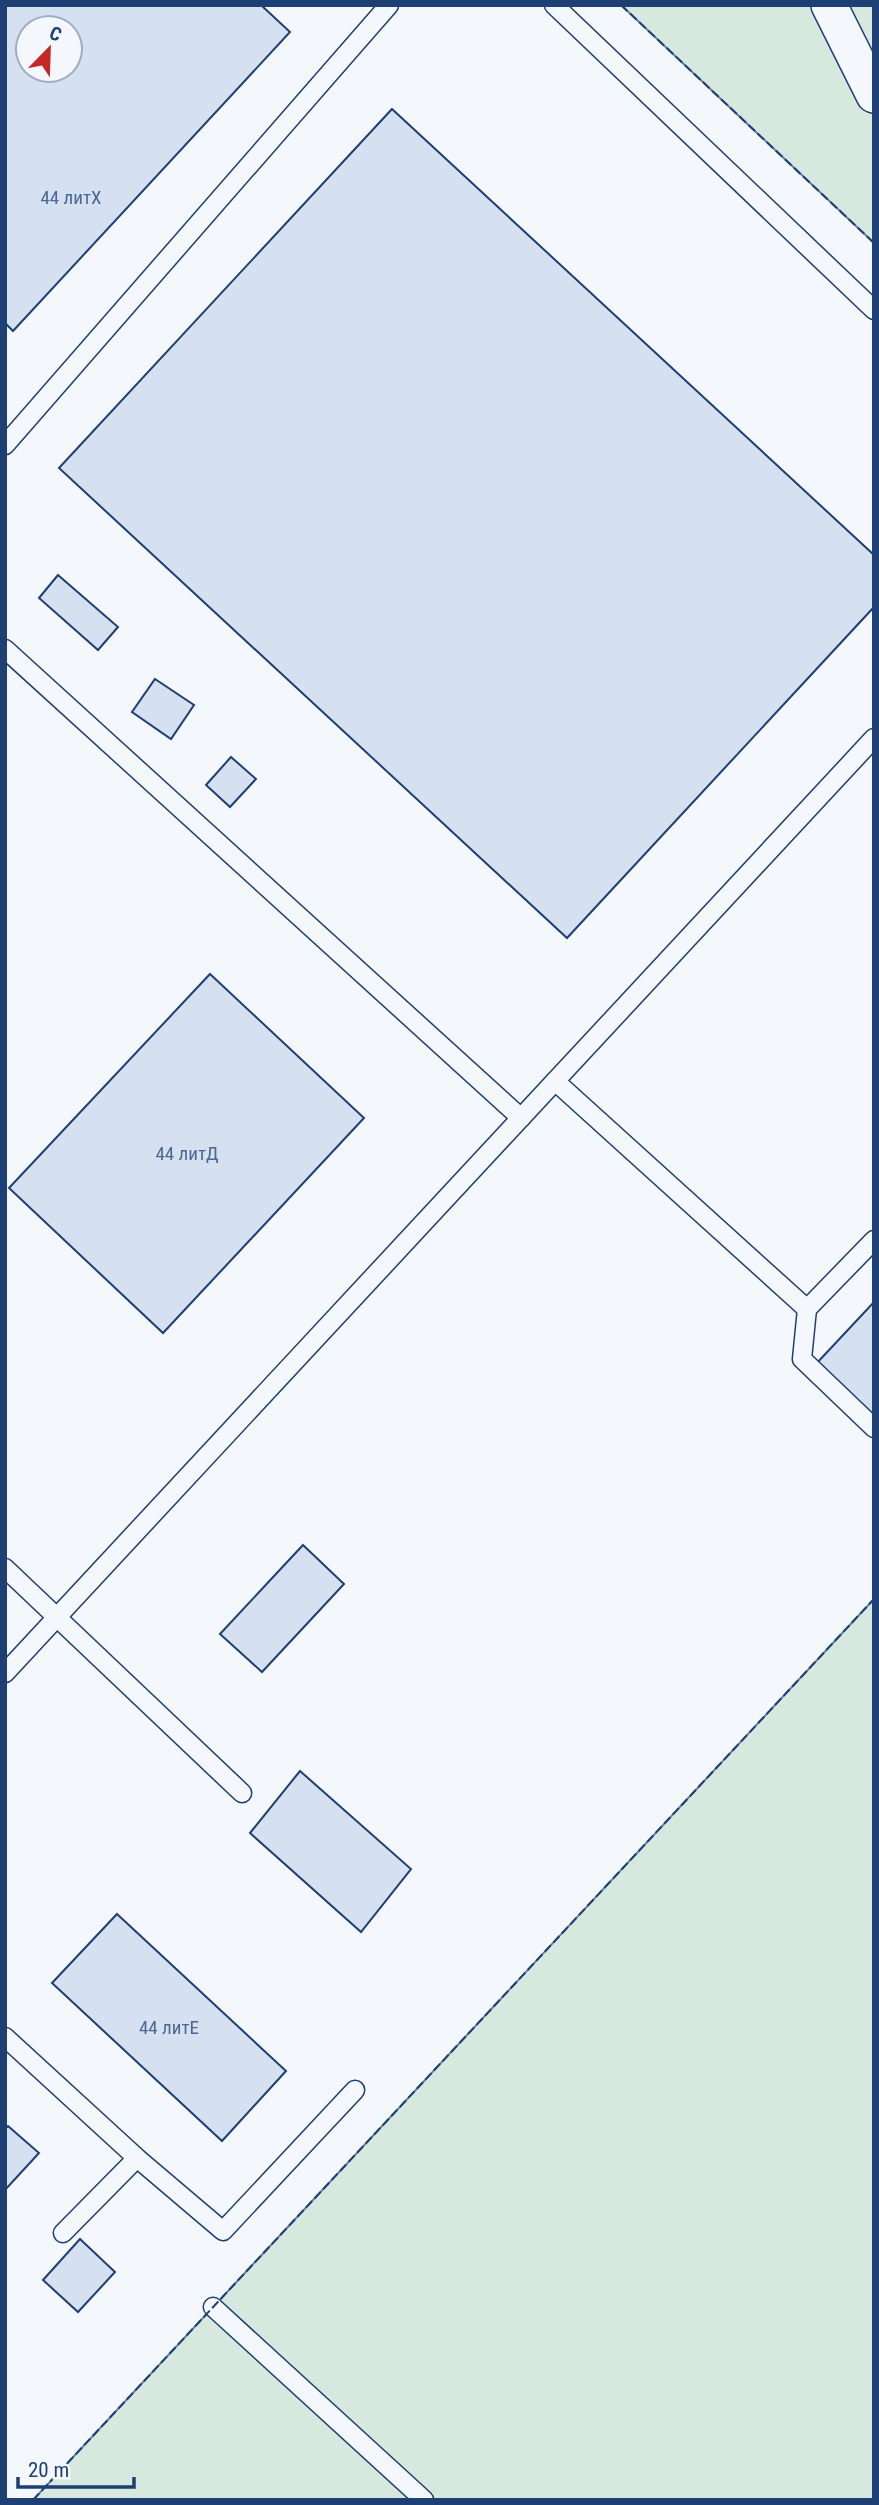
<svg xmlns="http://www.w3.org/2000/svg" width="879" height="2505" viewBox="0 0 879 2505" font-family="'Roboto Condensed',sans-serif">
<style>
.green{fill:#d7e8df;stroke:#687fa3;stroke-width:2}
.building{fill:#d5e0f0;stroke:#1d3f73;stroke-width:2;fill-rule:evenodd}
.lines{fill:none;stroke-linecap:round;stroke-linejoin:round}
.service-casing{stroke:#1d3f73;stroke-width:21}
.minor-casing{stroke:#1d3f73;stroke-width:38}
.service{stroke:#f4f7fb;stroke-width:18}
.minor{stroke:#f4f7fb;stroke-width:35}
.fence{stroke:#1d3f73;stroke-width:2;stroke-dasharray:9 3.5;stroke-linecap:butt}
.labels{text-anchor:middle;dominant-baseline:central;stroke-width:5;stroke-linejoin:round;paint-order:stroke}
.number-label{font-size:19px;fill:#4b6792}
</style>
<rect width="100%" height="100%" fill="#f4f7fb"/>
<g class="green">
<polygon points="621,5 874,5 874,243"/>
<polygon points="874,1599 874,2500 33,2500"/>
</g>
<g class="building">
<path d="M5,5H261L290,32L13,331L5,323ZM28,28H70V70H28Z"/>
<polygon points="392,109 874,555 874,607 567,938 59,468"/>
<polygon points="58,575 118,627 98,650 39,598"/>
<polygon points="155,679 194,705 171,739 132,712"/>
<polygon points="231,757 256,779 230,807 206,785"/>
<polygon points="210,974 364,1118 163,1333 9,1188"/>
<polygon points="874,1302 874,1419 815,1365"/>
<polygon points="303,1545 344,1584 262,1672 220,1634"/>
<polygon points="300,1771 411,1869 361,1932 250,1833"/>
<polygon points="117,1914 286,2071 222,2141 52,1983"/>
<polygon points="8,2126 39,2153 5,2190 5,2129"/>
<polygon points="80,2239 115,2272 78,2312 43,2280"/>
</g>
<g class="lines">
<defs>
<g id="service">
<polyline points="554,5 874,310"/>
<polyline points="5,445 389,5"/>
<polyline points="5,649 521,1118"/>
<polyline points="555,1081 807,1309 874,1240"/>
<polyline points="807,1309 802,1359 874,1428"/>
<polyline points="5,1568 242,1793"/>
<polyline points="5,1673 874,738"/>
<polyline points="5,2037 137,2158 223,2231 355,2090"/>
<polyline points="63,2233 137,2158"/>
<polyline points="213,2307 424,2500"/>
</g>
<polyline id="minor" points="829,5 874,95"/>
</defs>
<use href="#service" class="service-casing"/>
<use href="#minor" class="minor-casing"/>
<use href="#service" class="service"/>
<use href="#minor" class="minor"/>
<g class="fence">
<polyline points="621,5 874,243"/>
<polyline points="33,2500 874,1599"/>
</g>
</g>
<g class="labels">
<g class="number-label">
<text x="71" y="197">44 литХ</text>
<text x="187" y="1153">44 литД</text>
<text x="169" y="2027">44 литЕ</text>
</g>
</g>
<rect width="879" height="2505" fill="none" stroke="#1d3f73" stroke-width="14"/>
<g transform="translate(49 49) rotate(23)"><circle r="33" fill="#f4f7fb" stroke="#9eadc5" stroke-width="2"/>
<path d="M0-5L12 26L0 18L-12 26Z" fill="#c62828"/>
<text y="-10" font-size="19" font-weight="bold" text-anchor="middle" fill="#1d3f73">С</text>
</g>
<path d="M18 2477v10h116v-10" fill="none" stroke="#1d3f73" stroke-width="3.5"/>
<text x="28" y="2477" font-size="21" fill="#1d3f73" stroke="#f4f7fb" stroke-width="5" paint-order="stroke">20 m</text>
</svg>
